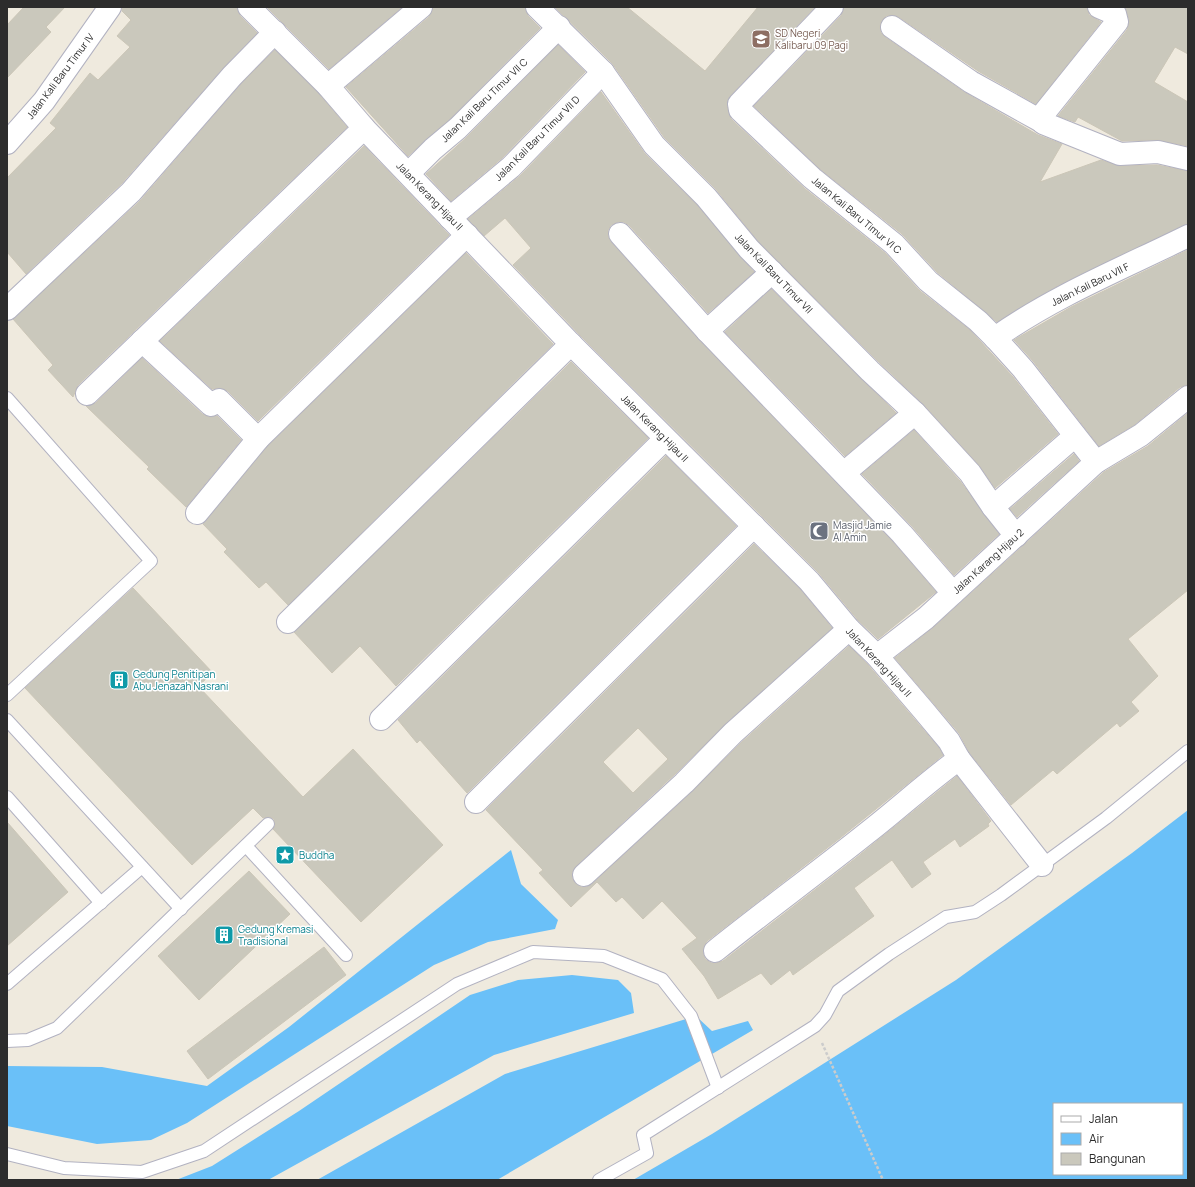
<svg xmlns="http://www.w3.org/2000/svg" width="1195" height="1187" viewBox="0 0 1195 1187" font-family="Manrope,sans-serif">
<style>
.water{fill:#6ac0f8;fill-rule:evenodd}
.building{fill:#cac8bc;stroke:#cbc6b7;fill-rule:evenodd}
.lines{fill:none;stroke-linecap:round;stroke-linejoin:round}
.lane-casing{stroke:#b2b2c1;stroke-width:14}
.street-casing{stroke:#b2b2c1;stroke-width:24}
.path{stroke:#ccc;stroke-width:2.5;stroke-dasharray:3 2;stroke-linecap:butt}
.lane{stroke:#fff;stroke-width:12}
.street{stroke:#fff;stroke-width:22}
.labels{text-anchor:middle;dominant-baseline:central;stroke-width:3;stroke-linejoin:round;paint-order:stroke}
.education-label{font-size:10px;fill:#785e54;stroke:#fff;text-anchor:start}
.street-label{font-size:10px;fill:#2c2c2c;stroke:#fff}
.worship-label{font-size:10px;fill:#5b616d;stroke:#fff;text-anchor:start}
.culture-label{font-size:10px;fill:#0d838f;stroke:#fff;text-anchor:start}
</style>
<rect width="100%" height="100%" fill="#efeade"/>
<g class="water">
<path d="M1188,810V1180H633L712,1134L956,980L1132,853ZM1054,1104H1182V1174H1054Z"/>
<polygon points="511,850 521,884 558,920 555,929 488,942 434,965 187,1123 151,1140 97,1144 7,1126 7,1066 102,1067 207,1086 289,1027"/>
<polygon points="572,975 618,980 631,993 634,1013 494,1055 268,1180 176,1180 212,1166 299,1111 470,995 518,980"/>
<polygon points="696,1016 712,1031 748,1021 753,1030 497,1180 317,1180 505,1074"/>
</g>
<g class="building">
<polygon points="24,7 65,7 46,27 51,32 7,78 7,25"/>
<polygon points="122,7 237,7 240,16 257,33 223,68 122,183 26,274 7,252 7,178 56,128 50,123 90,73 98,80 130,47 117,36 131,20 122,11"/>
<polygon points="267,7 400,7 401,8 329,69"/>
<polygon points="433,7 525,7 528,16 540,28 450,119 408,156 346,87 429,17"/>
<polygon points="555,7 627,7 705,71 758,7 815,7 730,96 727,106 731,119 804,188 885,253 920,291 970,330 1013,377 1058,434 995,488 979,465 924,405 879,362 758,241 715,188 664,137 612,63"/>
<polygon points="844,7 1087,7 1089,15 1101,22 1036,104 978,71 899,17 893,15 886,16 882,20 880,26 881,33 885,37 964,92 1038,135 1062,144 1040,182 1101,160 1120,166 1157,165 1188,171 1188,224 1059,285 997,322 937,272 902,234 820,169 754,106 841,16"/>
<polygon points="1125,7 1188,7 1188,54 1175,47 1154,82 1188,102 1188,146 1158,140 1122,141 1078,117 1075,122 1058,116 1127,30 1129,19"/>
<polygon points="558,45 585,72 502,158 451,201 426,174 467,137"/>
<polygon points="275,50 319,94 347,127 78,385 73,397 48,370 53,365 13,319 140,201 241,84"/>
<polygon points="601,92 645,154 697,205 754,272 708,313 629,225 624,222 618,222 611,225 608,230 608,236 611,242 698,339 893,542 936,592 878,639 858,620 818,572 580,335 513,265 531,248 505,218 484,236 468,219 520,176"/>
<polygon points="364,146 449,235 258,421 228,391 218,388 212,389 160,341"/>
<polygon points="1188,250 1188,385 1180,387 1134,425 1099,446 1033,361 1014,340 1071,307"/>
<polygon points="466,253 553,344 288,605 266,582 259,588 224,552 227,549 203,524 267,447"/>
<polygon points="771,289 896,413 845,456 725,332"/>
<polygon points="142,358 202,414 209,417 217,416 241,440 186,507 147,469 149,467 86,406 96,403"/>
<polygon points="571,362 648,438 396,686 360,646 332,673 294,632"/>
<polygon points="1188,413 1188,590 1128,639 1158,676 1131,702 1139,711 1120,727 1117,723 1057,774 1053,770 1011,805 969,752 959,733 895,658 934,627 1104,472 1148,446"/>
<polygon points="914,430 960,481 999,534 954,575 911,525 862,474"/>
<polygon points="1074,454 1079,461 1017,517 1010,509"/>
<polygon points="666,456 736,526 467,793 420,740 417,743 398,720"/>
<path d="M754,544L800,589L832,628L725,724L675,774L576,866L572,872V878L575,883L581,887H587L592,884L692,792L742,742L849,646L868,665L939,748L943,755L840,838L707,941L704,946L703,952L705,959L711,963H716L723,961L856,858L957,776L991,821L988,824L989,826L960,847L955,839L923,862L931,874L912,888L892,860L854,888L874,916L793,975L790,970L771,985L761,973L718,999L704,976L682,949L697,938L662,901L643,919L622,897L616,902L597,882L571,907L539,873L543,870L486,810ZM638,728L668,759L633,793L603,762Z"/>
<polygon points="133,588 213,673 198,686 303,797 353,749 443,845 361,922 273,829 275,826 274,819 270,817 263,818 253,808 192,865 25,688"/>
<polygon points="7,822 68,892 7,946"/>
<polygon points="249,871 290,914 199,1000 158,956"/>
<polygon points="324,947 346,975 208,1079 187,1051"/>
</g>
<g class="lines">
<defs>
<g id="lane">
<polyline points="7,398 151,561 7,695"/>
<polyline points="7,720 181,909"/>
<polyline points="7,797 101,903"/>
<polyline points="246,846 346,955"/>
<polyline points="7,984 142,867"/>
<polyline points="7,1041 28,1040 57,1028 268,824"/>
<polyline points="7,1154 64,1168 142,1172 204,1151 457,984 533,952 604,956 662,979 691,1016 718,1088"/>
<polyline points="599,1180 647,1153 643,1135 815,1026 825,1015 838,991 889,954 946,917 975,912 1001,895 1106,818 1188,751"/>
</g>
<g id="street">
<polyline points="249,7 328,86 364,128 571,344 809,581 849,629 877,656 924,711 949,741 959,759 1042,865"/>
<polyline points="537,7 603,72 654,145 706,197 749,249 870,371 915,413 970,473 993,507 1016,536"/>
<polyline points="832,7 739,104 740,110 812,178 894,244 928,281 978,321 995,338 1023,369 1096,462"/>
<polyline points="1099,7 1115,14 1117,22 1044,113 1043,123 1120,154 1158,152 1188,159"/>
<polyline points="892,27 971,82 1041,121"/>
<polyline points="328,86 421,7"/>
<polyline points="7,143 44,101 110,7"/>
<polyline points="409,173 433,149 458,128 559,27"/>
<polyline points="450,218 511,167 603,72"/>
<polyline points="620,234 707,331 902,534 953,593"/>
<polyline points="7,309 131,192 232,76 275,32"/>
<polyline points="707,331 772,272"/>
<path d="M995,338C1054,296 1123,268 1188,236"/>
<polyline points="142,341 211,405 219,400 258,439"/>
<polyline points="87,394 364,128"/>
<polyline points="844,473 915,413"/>
<polyline points="993,507 1075,436"/>
<polyline points="197,513 258,439 467,235"/>
<polyline points="288,622 571,344"/>
<polyline points="877,656 926,618 1096,462 1141,435 1188,397"/>
<polyline points="381,719 665,439"/>
<polyline points="476,802 754,526"/>
<polyline points="584,875 684,783 733,733 849,629"/>
<path d="M715,951C765,911 817,873 867,833C898,809 927,782 959,759"/>
</g>
</defs>
<use href="#lane" class="lane-casing"/>
<use href="#street" class="street-casing"/>
<polyline class="path" points="822,1043 883,1180"/>
<use href="#lane" class="lane"/>
<use href="#street" class="street"/>
</g>
<defs>
<symbol id="school-square" viewBox="-11 -11 22 22"><rect x="-9" y="-9" width="18" height="18" rx="4" fill="#8d6e63" stroke="#fff"/><path d="M0-5L7-2L0 1L-7-2ZM-4 1L0 2.5L4 1V4Q0 6-4 4Z" fill="#fff"/></symbol>
<symbol id="mosque-square" viewBox="-11 -11 22 22"><rect x="-9" y="-9" width="18" height="18" rx="4" fill="#6b7280" stroke="#fff"/><path d="M3.5-4.9A6 6 0 1 0 3.5 4.9A5 5 0 1 1 3.5-4.9Z" fill="#fff"/></symbol>
<symbol id="building-square" viewBox="-11 -11 22 22"><rect x="-9" y="-9" width="18" height="18" rx="4" fill="#0f9aa8" stroke="#fff"/><path d="M-4-6H4V6H1V3H-1V6H-4ZM-2.5-4.3h1.7v1.8h-1.7ZM.8-4.3h1.7v1.8H.8ZM-2.5-1h1.7V.8h-1.7ZM.8-1h1.7V.8H.8Z" fill="#fff"/></symbol>
<symbol id="sight-square" viewBox="-11 -11 22 22"><rect x="-9" y="-9" width="18" height="18" rx="4" fill="#0f9aa8" stroke="#fff"/><path d="M0-6L1.8-2.2L6-1.7L2.9 1.2L3.7 5.4L0 3.3L-3.7 5.4L-2.9 1.2L-6-1.7L-1.8-2.2Z" fill="#fff"/></symbol>
</defs>
<g fill-rule="evenodd">
<use href="#school-square" x="750" y="28" width="22" height="22"/>
<use href="#mosque-square" x="808" y="520" width="22" height="22"/>
<use href="#building-square" x="108" y="669" width="22" height="22"/>
<use href="#sight-square" x="274" y="844" width="22" height="22"/>
<use href="#building-square" x="213" y="924" width="22" height="22"/>
</g>
<g class="labels">
<g class="education-label">
<text x="775" y="33">SD Negeri<tspan x="775" dy="12">Kalibaru 09 Pagi</tspan></text>
</g>
<g class="street-label">
<text transform="translate(60 76) rotate(-53)">Jalan Kali Baru Timur IV</text>
<text transform="translate(484 100) rotate(-44)">Jalan Kali Baru Timur VII C</text>
<text transform="translate(537 138) rotate(-45)">Jalan Kali Baru Timur VII D</text>
<text transform="translate(430 196) rotate(46)">Jalan Kerang Hijau II</text>
<text transform="translate(857 215) rotate(40)">Jalan Kali Baru Timur VI C</text>
<text transform="translate(774 273) rotate(46)">Jalan Kali Baru Timur VII</text>
<text transform="translate(1090 284) rotate(-26)">Jalan Kali Baru VII F</text>
<text transform="translate(655 428) rotate(45)">Jalan Kerang Hijau II</text>
<text transform="translate(988 561) rotate(-42)">Jalan Karang Hijau 2</text>
<text transform="translate(879 662) rotate(47)">Jalan Kerang Hijau II</text>
</g>
<g class="worship-label">
<text x="833" y="525">Masjid Jamie<tspan x="833" dy="12">Al Amin</tspan></text>
</g>
<g class="culture-label">
<text x="133" y="674">Gedung Penitipan<tspan x="133" dy="12">Abu Jenazah Nasrani</tspan></text>
<text x="299" y="855">Buddha</text>
<text x="238" y="929">Gedung Kremasi<tspan x="238" dy="12">Tradisional</tspan></text>
</g>
</g>
<rect width="1195" height="1187" fill="none" stroke="#2c2c2c" stroke-width="16"/>
<rect x="1053" y="1103" width="130" height="72" fill="#ffffff" stroke="#ababab"/>
<rect x="1061" y="1116" width="20" height="6" fill="#ffffff" stroke="#ababab"/>
<text x="1089" y="1123" font-size="12" fill="#2c2c2c">Jalan</text>
<rect x="1061" y="1133" width="20" height="12" fill="#6ac0f8" stroke="#ababab"/>
<text x="1089" y="1143" font-size="12" fill="#2c2c2c">Air</text>
<rect x="1061" y="1153" width="20" height="12" fill="#cac8bc" stroke="#ababab"/>
<text x="1089" y="1163" font-size="12" fill="#2c2c2c">Bangunan</text>
</svg>
